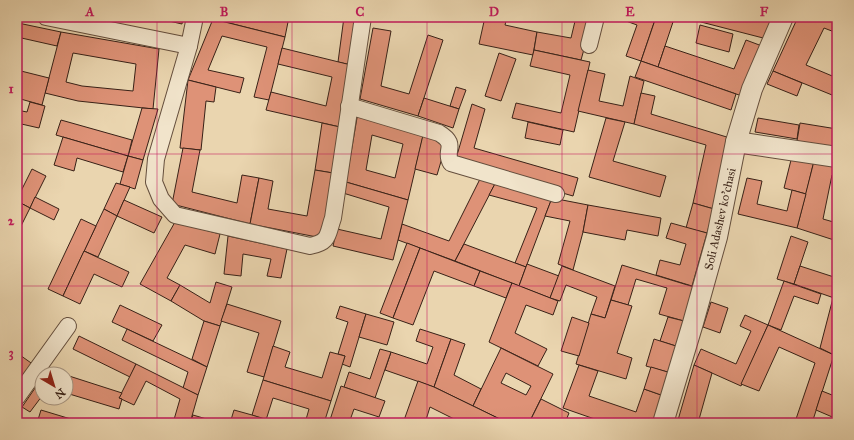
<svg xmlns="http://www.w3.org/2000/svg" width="854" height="440" viewBox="0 0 854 440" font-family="'IM FELL Great Primer',serif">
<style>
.building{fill:#de9277;stroke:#382117;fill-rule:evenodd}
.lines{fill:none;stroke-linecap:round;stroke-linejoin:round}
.minor-casing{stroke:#644e3d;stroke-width:18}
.tertiary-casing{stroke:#644e3d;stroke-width:22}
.minor{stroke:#f1e4cb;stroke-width:16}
.tertiary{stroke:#f1e4cb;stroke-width:20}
.grid{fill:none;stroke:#c2185b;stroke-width:1;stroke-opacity:0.55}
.labels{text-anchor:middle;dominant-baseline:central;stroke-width:3;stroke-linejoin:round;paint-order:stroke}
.street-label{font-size:12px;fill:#382117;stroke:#f1e4cb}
.neatline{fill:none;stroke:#c2185b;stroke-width:1.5}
.grid-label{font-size:13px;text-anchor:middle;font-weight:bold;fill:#c2185b}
</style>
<rect width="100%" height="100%" fill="#ead5af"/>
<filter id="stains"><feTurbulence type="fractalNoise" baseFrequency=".005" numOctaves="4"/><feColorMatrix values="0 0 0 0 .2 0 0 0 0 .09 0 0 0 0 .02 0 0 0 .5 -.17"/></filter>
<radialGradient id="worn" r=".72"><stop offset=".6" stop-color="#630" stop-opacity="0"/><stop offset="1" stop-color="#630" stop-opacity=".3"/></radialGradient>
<g class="building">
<polygon points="170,17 183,17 182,24 169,21"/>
<polygon points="214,17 258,17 272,20 273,17 289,17 285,37 213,19"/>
<polygon points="344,17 358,17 351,65 338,62"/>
<polygon points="485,17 507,17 505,25 537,32 533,55 479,44"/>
<polygon points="576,17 593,17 581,60 534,50 537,32 571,38"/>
<polygon points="615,17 656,17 641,61 626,56 637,25"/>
<polygon points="656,17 673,22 658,67 641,61"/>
<polygon points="689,17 703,17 701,22"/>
<polygon points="703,17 748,17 758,20 759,17 777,17 767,39 701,22"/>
<polygon points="798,17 837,17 837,33 824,28 806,65 837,78 837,97 773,71"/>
<polygon points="213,19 285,37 269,100 254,97 267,47 222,36 208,70 244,78 240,93 188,80"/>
<polygon points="18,23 61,32 57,46 17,37"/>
<polygon points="700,25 733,34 729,52 696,43"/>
<polygon points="373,28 391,31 381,86 409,94 428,35 443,40 418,116 360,99"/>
<path d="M61,32L159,49L153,109L78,101L45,93ZM73,53L136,64L133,91L82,86L66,82Z"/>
<polygon points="746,40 762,46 742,96 658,67 665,46 734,69"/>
<polygon points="282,48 351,65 340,127 266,110 271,92 326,106 332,77 278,64"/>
<polygon points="534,50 590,62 574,132 512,118 516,103 561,113 570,75 530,66"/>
<polygon points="499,53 516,59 501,101 485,96"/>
<polygon points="641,61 736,94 731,110 635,77"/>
<polygon points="588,70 605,74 599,101 623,106 630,76 644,81 634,124 578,111"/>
<polygon points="21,71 49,78 42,105 17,98 17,86"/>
<polygon points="773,71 802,83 797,96 767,84"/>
<polygon points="188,80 216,87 214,102 206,101 201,150 180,148"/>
<polygon points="456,87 466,90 459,109 450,106"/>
<polygon points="641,93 655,96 651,114 730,138 714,209 693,203 706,145 634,124"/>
<polygon points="424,98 459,109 453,128 418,116"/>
<polygon points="30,102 45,106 39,128 17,123 17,110 27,112"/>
<polygon points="472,104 485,109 474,148 578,178 573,196 455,162"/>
<polygon points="142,108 158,109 143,160 128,156"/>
<path d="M358,112L424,132L408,200L346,182ZM372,135L403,144L395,178L366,170Z"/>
<polygon points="606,118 625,122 613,161 666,176 660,197 589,177"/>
<polygon points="758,118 799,125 797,139 755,132"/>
<polygon points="61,120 132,140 128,156 56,135"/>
<polygon points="528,122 563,130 560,145 525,138"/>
<polygon points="322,123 340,127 333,173 315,170"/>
<polygon points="800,123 837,129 837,148 797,141"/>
<polygon points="423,135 447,141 437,175 415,169"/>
<polygon points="63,137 128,156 123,172 77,158 74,171 54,165"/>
<polygon points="183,148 200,150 192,192 237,203 242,175 259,178 250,224 172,204"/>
<polygon points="128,156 143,160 135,189 120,184"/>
<polygon points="792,156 814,161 806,194 784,188"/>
<polygon points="814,161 837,166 837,176 832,175 823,219 837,223 837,241 797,228"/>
<polygon points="32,169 46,176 30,208 17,201 17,199"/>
<polygon points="315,170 333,173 322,238 250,224 259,178 273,181 268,209 307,216"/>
<polygon points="482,175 496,182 455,261 398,240 402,224 449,241"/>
<polygon points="747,178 762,181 757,204 787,211 792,190 806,194 797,228 738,214"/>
<polygon points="346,182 408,200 393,260 333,246 337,229 381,239 389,207 343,193"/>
<polygon points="496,182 552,198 526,267 515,263 537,208 489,195"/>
<polygon points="116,183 130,187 117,216 104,209"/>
<polygon points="35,197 59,209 54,220 30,208"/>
<polygon points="552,198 588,205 583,232 573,270 558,264 570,221 545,216"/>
<polygon points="124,200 162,217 154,233 117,216"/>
<polygon points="17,201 30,208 17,234"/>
<polygon points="693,203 714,209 707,233 686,228"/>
<polygon points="588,205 661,218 658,236 627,230 625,240 583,232"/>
<polygon points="104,209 117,216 98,257 84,251"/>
<polygon points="81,219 96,226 63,296 48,289"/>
<polygon points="175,222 220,234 215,254 185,245 167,278 180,285 171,301 140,284"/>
<polygon points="671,223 707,233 692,286 656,275 660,260 680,265 686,244 666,238"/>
<polygon points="228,236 287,249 281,278 267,276 271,259 243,254 241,276 224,274"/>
<polygon points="791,236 808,242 794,284 777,279"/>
<polygon points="407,243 420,248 393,318 380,313"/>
<polygon points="464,244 526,267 519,286 455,261"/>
<polygon points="420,248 480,271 474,286 434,271 413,325 393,318"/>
<polygon points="84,251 129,272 122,287 94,274 80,304 63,296"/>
<polygon points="527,264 559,276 550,298 519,286"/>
<polygon points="622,265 694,287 684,321 659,314 667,288 636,279 628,305 611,300"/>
<polygon points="562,266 615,286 605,318 591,314 597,297 566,285 560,301 550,298"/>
<polygon points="800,266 837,278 837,299 794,284"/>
<polygon points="480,271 512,283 506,298 474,286"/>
<polygon points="784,281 821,294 818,304 794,296 781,330 768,325"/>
<polygon points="216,282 232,287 220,326 204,321 171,301 180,285 210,303"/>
<polygon points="512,283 558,301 553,315 526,305 515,333 547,349 538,366 489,342"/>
<polygon points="833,298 837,299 837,343 834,355 820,348"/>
<polygon points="611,300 632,306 617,353 632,358 626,379 576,364 591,314 605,318"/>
<polygon points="711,302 728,308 720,333 703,327"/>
<polygon points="227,304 281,321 264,377 247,372 259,333 221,321"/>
<polygon points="120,305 162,325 153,341 112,322"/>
<polygon points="340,306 366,314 350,367 342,364 345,356 338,354 348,322 336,318"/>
<polygon points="366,314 394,322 387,345 359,337"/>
<polygon points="745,315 768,325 741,386 694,365 701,349 736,364 751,331 740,326"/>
<polygon points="572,317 589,323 579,356 561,351"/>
<polygon points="668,317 684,321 676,346 660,341"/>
<polygon points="204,321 220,326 207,367 192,359"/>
<polygon points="768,325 834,355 812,423 803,423 796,419 815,363 779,347 759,391 741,384"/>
<polygon points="127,329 207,367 198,395 183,388 188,372 122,340"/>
<polygon points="420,329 451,339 434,387 385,370 391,352 427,364 433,347 416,341"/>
<polygon points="79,336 136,364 130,377 73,349"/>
<polygon points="451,339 465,344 454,375 481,389 473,406 434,387"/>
<polygon points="654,339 679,347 671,373 646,366"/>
<polygon points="273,346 290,352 285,367 322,378 330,352 345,356 331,401 263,380"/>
<path d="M501,348L553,374L529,423H508L473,406ZM506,373L531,386L526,395L501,383Z"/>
<polygon points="380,349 391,352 375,398 344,387 349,372 370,379"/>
<polygon points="17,353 34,365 17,389"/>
<polygon points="136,364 198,395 190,423 173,423 180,399 146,381 134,405 119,398"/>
<polygon points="579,365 598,371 589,396 636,412 644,389 664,396 654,423 606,423 563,408"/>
<polygon points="694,365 712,373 698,423 690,423 678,420"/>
<polygon points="651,367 671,373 664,396 644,389"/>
<polygon points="48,370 62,374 45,374"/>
<polygon points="66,375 122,393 119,398 122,399 119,409 66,393"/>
<polygon points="42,378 42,396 30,412 22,407"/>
<polygon points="263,380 331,401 324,423 305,423 309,409 273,398 266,420 252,415"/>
<polygon points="418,381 434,387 508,423 462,423 430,407 425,423 403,423"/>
<polygon points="341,386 385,401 379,417 354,409 349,423 329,423"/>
<polygon points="822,391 837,397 837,419 816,410"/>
<polygon points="541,399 569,413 565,423 529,423"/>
<polygon points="41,410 84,423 37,423"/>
<polygon points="234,410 252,415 278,423 230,423"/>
<polygon points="193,415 220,423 190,423"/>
</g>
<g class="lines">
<defs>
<g id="minor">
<polyline points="46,17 189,46"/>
<path d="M195,17L189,46L156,159L154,182L161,199L175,215L310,246C330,242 327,235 333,218L363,17"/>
<polyline points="589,45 596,17"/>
<path d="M349,106L439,133C459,145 443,151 451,163L556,194"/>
<polyline points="17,397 68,326"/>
</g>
<g id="tertiary">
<polyline points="736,142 837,157"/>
<polyline points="663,423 693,323 717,237 736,142 752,89 783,17"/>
</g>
</defs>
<use href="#minor" class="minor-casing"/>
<use href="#tertiary" class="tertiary-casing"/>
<use href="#minor" class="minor"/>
<use href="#tertiary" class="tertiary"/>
</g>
<path class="grid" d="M157,17V423M292,17V423M427,17V423M562,17V423M697,17V423M17,154H837M17,286H837"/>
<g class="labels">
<g class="street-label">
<text transform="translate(720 219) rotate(-77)">Soli Adashev ko'chasi</text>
</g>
</g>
<rect width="854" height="440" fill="none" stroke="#ead5af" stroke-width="44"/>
<g transform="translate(54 386) rotate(142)"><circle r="19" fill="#f1e4cb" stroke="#a79683"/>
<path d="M0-3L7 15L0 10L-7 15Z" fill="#8f2418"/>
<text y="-6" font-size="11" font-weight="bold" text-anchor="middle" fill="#382117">N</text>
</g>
<rect x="22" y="22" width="810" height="396" class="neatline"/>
<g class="grid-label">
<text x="90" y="16">A</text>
<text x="224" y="16">B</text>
<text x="360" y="16">C</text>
<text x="494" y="16">D</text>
<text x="630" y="16">E</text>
<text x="764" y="16">F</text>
<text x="11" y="93">1</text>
<text x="11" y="225">2</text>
<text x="11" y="357">3</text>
</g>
<rect width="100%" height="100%" filter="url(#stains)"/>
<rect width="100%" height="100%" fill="url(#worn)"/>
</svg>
